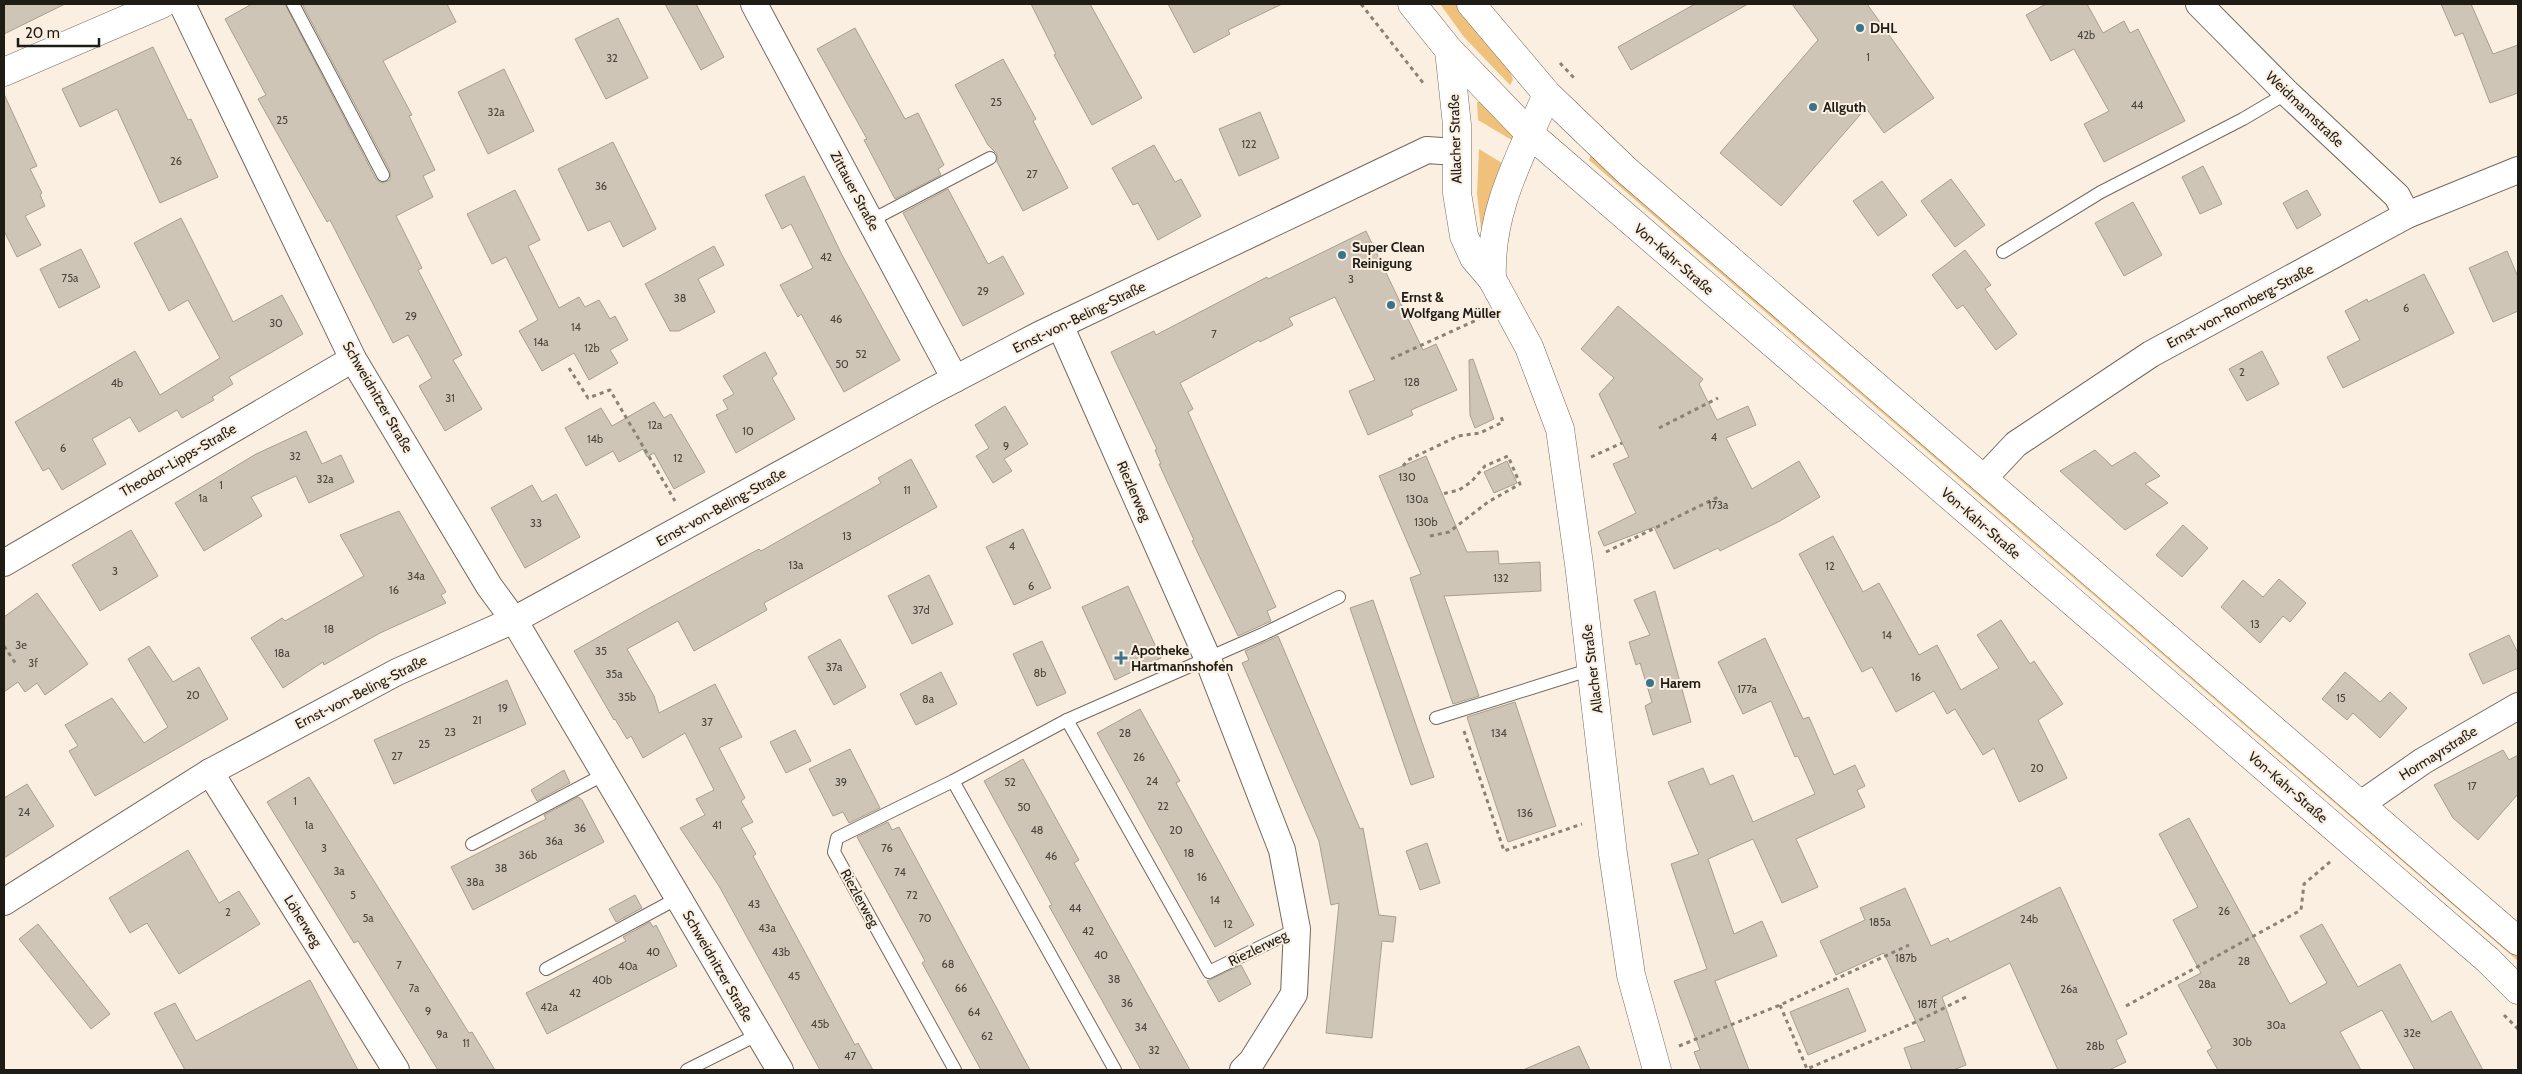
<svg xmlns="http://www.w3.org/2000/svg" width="2522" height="1074" viewBox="0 0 2522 1074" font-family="Cabin,sans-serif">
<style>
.green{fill:#f0c17b}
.building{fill:#cfc5b6;stroke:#a99f91}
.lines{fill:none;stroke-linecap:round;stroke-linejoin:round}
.service-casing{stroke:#73695c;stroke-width:14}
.minor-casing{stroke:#73695c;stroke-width:28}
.tertiary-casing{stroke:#73695c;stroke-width:29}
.secondary-casing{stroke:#73695c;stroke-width:29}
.path{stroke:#898277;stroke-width:3;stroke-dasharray:4 4;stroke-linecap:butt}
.service{stroke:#fff;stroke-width:12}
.minor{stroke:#fff;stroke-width:26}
.tertiary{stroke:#fff;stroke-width:28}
.secondary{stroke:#fff;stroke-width:28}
.poi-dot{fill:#39748c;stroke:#faefe0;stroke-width:2}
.labels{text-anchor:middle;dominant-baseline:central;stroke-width:4;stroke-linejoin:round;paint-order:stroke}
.number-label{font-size:11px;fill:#4b463e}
.poi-label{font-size:14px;font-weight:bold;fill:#1f1c16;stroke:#faefe0;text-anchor:start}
.street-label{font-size:14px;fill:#1f1c16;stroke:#faefe0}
</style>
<rect width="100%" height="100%" fill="#faefe0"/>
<g class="green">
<polygon points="1440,4 1461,4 1506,59 1513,80 1510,85 1464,37"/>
<polygon points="1477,102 1485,102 1517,136 1515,142 1478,120"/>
<polygon points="1479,149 1507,166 1485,231 1481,228 1477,194"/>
<polygon points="1592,151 2518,952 2518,961 1589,160"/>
</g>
<g class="building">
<polygon points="4,4 65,4 4,34"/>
<polygon points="252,4 285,4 376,179 382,183 390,180 390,171 302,4 447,4 456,22 383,61 412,115 409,116 435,170 423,176 433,197 396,216 422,268 418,270 462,355 453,360 482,409 445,431 419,386 432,378 408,335 393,343 330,220 327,222 258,99 266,95 225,19"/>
<polygon points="665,4 696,4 724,57 701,70"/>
<polygon points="1031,4 1090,4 1142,98 1092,125 1054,55 1056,54"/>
<polygon points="1168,4 1282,4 1228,30 1230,34 1194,53"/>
<polygon points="1695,4 1748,4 1631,70 1618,47"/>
<polygon points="1792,4 1867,4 1934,98 1884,133 1866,108 1781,206 1720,153 1818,40"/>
<polygon points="2046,4 2087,4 2103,33 2124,21 2130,33 2138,29 2185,121 2104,162 2084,124 2109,111 2074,49 2051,61 2026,15"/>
<polygon points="2441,4 2471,4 2493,54 2518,45 2518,93 2490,103 2463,33 2455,36"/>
<polygon points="618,18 648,78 606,99 575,39"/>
<polygon points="855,28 905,119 918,113 944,165 938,169 941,175 895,199 864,140 867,139 817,49"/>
<polygon points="153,47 188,120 191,119 218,177 160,203 117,109 80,127 62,89"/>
<polygon points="1003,59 1036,119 1033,121 1068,188 1023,211 997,162 997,154 988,145 955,85"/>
<polygon points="504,69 534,131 488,154 458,92"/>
<polygon points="4,94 37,166 30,169 42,193 40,195 45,206 25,216 41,245 17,257 4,231"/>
<polygon points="1260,112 1279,158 1239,176 1219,129"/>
<polygon points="613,142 656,229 623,247 610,221 588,231 558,169"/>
<polygon points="1154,145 1175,182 1181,179 1201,216 1158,240 1138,203 1133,205 1112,168"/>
<polygon points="2203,166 2222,204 2200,214 2182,177"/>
<polygon points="804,176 842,255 900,360 844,392 801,314 798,317 780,285 813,268 791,224 782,229 765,195"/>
<polygon points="1951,179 1985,225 1955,247 1921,201"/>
<polygon points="1882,181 1907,215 1878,236 1853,201"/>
<polygon points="948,189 988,264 1003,256 1024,294 963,326 903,213"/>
<polygon points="515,190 540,240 528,246 559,308 579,297 585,307 599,300 610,319 615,316 628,340 610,350 618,363 589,380 574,353 542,371 519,331 538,320 506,257 492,264 467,214"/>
<polygon points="2307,190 2321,215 2297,229 2283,203"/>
<polygon points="2133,202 2162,255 2124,276 2095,223"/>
<polygon points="181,218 233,322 282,295 303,334 229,377 233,384 212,397 214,400 182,418 177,410 139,432 130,417 92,439 106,464 62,490 49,468 43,471 15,422 135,351 160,395 220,358 188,300 169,311 134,243"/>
<polygon points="1366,231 1423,350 1436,344 1457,390 1411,410 1413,415 1368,435 1349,391 1375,380 1335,297 1289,318 1293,325 1260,342 1259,340 1180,383 1193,409 1188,412 1276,607 1267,611 1271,621 1238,636 1192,541 1194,540 1159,464 1161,464 1155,450 1157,449 1111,352 1154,331 1156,335 1267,277 1268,279"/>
<polygon points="714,246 724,265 698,279 715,312 679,331 670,331 645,284"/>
<polygon points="81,249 100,287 59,308 40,269"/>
<polygon points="1965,250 1991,285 1985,289 2017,334 1996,350 1963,305 1957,309 1932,275"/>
<polygon points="2507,251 2518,277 2518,311 2493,322 2469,268"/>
<polygon points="2424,274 2454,333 2343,388 2327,357 2360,340 2345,311 2367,299 2368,302"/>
<polygon points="1618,306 1703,379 1699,384 1717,420 1748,406 1756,425 1726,438 1752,489 1799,461 1820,497 1780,521 1720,551 1718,548 1674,569 1654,527 1604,546 1598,532 1636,513 1613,464 1629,457 1599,394 1614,378 1581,349"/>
<polygon points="2262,351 2279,384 2247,401 2229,369"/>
<polygon points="765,352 777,374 772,378 795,419 736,453 716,415 728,409 723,400 734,394 723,376"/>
<polygon points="1473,359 1494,419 1475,428 1470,415 1469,360"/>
<polygon points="654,402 664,418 671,414 705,472 674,489 654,453 647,457 643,449 619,462 613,451 586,466 565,428 601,408 612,426"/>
<polygon points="1005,406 1028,444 1004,459 1012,471 993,483 976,456 989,448 975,425"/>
<polygon points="306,431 322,464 341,455 354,482 309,503 296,476 251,497 262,516 204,551 175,503 256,454"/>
<polygon points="2095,450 2112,466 2135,452 2160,476 2145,484 2168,503 2125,530 2060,471"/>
<polygon points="1426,456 1467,552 1498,551 1499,564 1540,562 1541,591 1444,596 1479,696 1453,704 1410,578 1421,574 1379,476"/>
<polygon points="911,459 937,507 764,603 767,610 694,651 678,621 627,649 654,696 659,713 715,684 742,737 719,748 745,798 741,801 753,822 741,828 756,854 753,856 855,1045 858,1043 873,1070 820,1070 719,886 680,828 705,815 696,799 714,790 685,733 643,758 631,736 627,739 615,719 614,720 574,651 646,610 759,549 761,551 881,483 878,478"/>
<polygon points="1507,461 1517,483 1494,493 1484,472"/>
<polygon points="532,485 542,502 556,494 580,537 525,568 491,508"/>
<polygon points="399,511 446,592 441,595 446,603 380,633 324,665 323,662 283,688 251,638 282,618 285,621 364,576 340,535"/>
<polygon points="2183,525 2208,548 2182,577 2156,555"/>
<polygon points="1023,529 1051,588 1014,605 986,547"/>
<polygon points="131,530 158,576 100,611 72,565"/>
<polygon points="1833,536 1863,592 1879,583 1919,655 1937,645 1961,690 1999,668 1977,635 2001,620 2030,664 2034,661 2063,704 2038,720 2067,778 2019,802 1994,748 1983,755 1955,709 1947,714 1934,691 1896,712 1872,667 1862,672 1799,554"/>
<polygon points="929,575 953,624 912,644 888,596"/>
<polygon points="2279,579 2306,603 2290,622 2283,616 2260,643 2221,607 2243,580 2263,597"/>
<polygon points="1128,586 1161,658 1115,680 1082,607"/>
<polygon points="1655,591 1691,722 1653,735 1645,706 1652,702 1640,663 1636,665 1629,642 1650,635 1634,600"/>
<polygon points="37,593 88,664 45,695 37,683 25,692 18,682 4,692 4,617"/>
<polygon points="1373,600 1434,777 1411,785 1350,608"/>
<polygon points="2509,635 2518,653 2518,668 2483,684 2469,654"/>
<polygon points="1278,636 1360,829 1363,828 1379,915 1396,917 1393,942 1382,941 1372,1038 1326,1033 1339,903 1331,905 1319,841 1242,663 1249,660 1245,651"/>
<polygon points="1765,638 1803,719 1809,717 1834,775 1855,765 1865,786 1857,790 1865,807 1796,839 1818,887 1782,903 1753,839 1708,859 1734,934 1762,921 1777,956 1715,981 1749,1070 1701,1070 1694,1052 1700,1050 1674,981 1707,969 1671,864 1699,854 1668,782 1703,768 1710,785 1733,775 1753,822 1815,794 1798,756 1795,757 1771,701 1743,714 1718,662"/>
<polygon points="840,639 866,687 834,705 808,657"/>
<polygon points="1042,641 1066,693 1037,706 1013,654"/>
<polygon points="149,646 173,682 199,667 228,719 95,796 69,751 78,746 65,725 112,698 144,743 168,727 128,659"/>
<polygon points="941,672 957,704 916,725 900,694"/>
<polygon points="2345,672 2380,702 2390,692 2407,708 2380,738 2353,713 2347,720 2322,699"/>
<polygon points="507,680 526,724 394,784 374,740"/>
<polygon points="1515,702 1556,826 1508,842 1467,717"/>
<polygon points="1140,709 1180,781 1176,783 1254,925 1215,947 1097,733"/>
<polygon points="795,730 811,761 786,773 770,742"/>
<polygon points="850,749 880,808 849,823 843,812 833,816 809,769"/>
<polygon points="2503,750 2509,760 2518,755 2518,794 2478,840 2453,818 2434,785"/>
<polygon points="1023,759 1079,860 1074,863 1190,1070 1141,1070 1049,906 1052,905 984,781"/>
<polygon points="564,770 570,783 537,801 531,790"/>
<polygon points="309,777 469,1033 472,1032 495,1070 438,1070 358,941 354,943 267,802"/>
<polygon points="27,784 54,826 4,858 4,798"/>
<polygon points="578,797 582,800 604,842 473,910 451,867 546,819 544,815"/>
<polygon points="2189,818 2290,1004 2327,983 2300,936 2322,924 2358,987 2400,964 2432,1022 2451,1011 2483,1070 2415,1070 2382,1010 2340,1032 2361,1070 2218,1070 2207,1051 2212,1048 2178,985 2201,973 2173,920 2198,907 2159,834"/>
<polygon points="888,822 892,830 899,827 1030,1070 981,1070 922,963 925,961 857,837"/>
<polygon points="1427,843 1440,883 1420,890 1406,851"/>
<polygon points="188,850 219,903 239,891 260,924 179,974 147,923 130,933 109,898"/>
<polygon points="2060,887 2127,1034 2116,1040 2126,1062 2109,1070 2058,1070 2010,963 1942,997 1966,1065 1953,1070 1912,1070 1904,1048 1925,1041 1884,953 1836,975 1820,941 1865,920 1860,908 1905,888 1931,946 1948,938 1950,942"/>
<polygon points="635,895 642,908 616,922 609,909"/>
<polygon points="650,922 653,927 656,925 677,966 547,1034 526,993 626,941 623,937"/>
<polygon points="38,924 110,1014 91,1029 19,939"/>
<polygon points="1241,965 1251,984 1219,1002 1207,981"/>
<polygon points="310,980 358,1070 185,1070 154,1013 175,1003 196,1041"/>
<polygon points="1848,988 1866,1031 1808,1055 1790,1012"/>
<polygon points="1579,1046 1590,1070 1523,1070"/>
</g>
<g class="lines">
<defs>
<g id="service">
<polyline points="293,4 383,175"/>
<polyline points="870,221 990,158"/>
<polyline points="2003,252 2101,192 2243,119 2287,93"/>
<polyline points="1436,718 1592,669"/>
<polyline points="1067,720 1209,972 1297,929"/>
<polyline points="953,781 1115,1070"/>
<polyline points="472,844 605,774"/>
<polyline points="546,969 678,898"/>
<polyline points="687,1070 759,1034"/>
<polyline points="955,1070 834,852 837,838 953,781 1067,720 1263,634 1339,597"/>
</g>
<g id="minor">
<polyline points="182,4 353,359 489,586 514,620 780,1070"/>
<polyline points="754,4 955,379"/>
<polyline points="2199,4 2287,93 2397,196 2407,215"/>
<polyline points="1060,325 1207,657 1282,850 1297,929 1294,994 1252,1061 1243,1070"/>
<polyline points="1984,478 2016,444 2151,354 2407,215 2518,170"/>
<polyline points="4,563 353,359"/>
<polyline points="210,772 396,1070"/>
<polyline points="2361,804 2423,761 2518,706"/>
<polyline points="4,902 210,772 397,672 514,620 930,392 1039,335 1427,150 1456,152"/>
</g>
<g id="tertiary">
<polyline points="1449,50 1457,125 1457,193 1464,236 1474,258 1492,279 1529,347 1560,429 1579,564 1613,854 1631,975 1657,1070"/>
<polyline points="4,72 162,4"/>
<path d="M1492,279C1489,210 1521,156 1547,94"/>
</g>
<g id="secondary">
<polyline points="1412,4 1449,50 1530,134 2488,960 2518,990"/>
<polyline points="1471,4 1547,94 1626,170 2518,941"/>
</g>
</defs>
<use href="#service" class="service-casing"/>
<use href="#minor" class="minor-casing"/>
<use href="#tertiary" class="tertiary-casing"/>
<use href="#secondary" class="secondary-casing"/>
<g class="path">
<polyline points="1361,4 1424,84"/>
<polyline points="1560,63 1575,79"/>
<polyline points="1391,359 1481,318"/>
<polyline points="569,368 588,398 610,390 675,501"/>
<polyline points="1659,428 1718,398"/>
<polyline points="1591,457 1622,443"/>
<polyline points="1403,466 1408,460 1458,436 1480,433 1503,422 1500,414"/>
<polyline points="1430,536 1449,532 1488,502 1520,484 1508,456 1485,466 1471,482 1459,490 1442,494"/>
<polyline points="1606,552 1720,496"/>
<polyline points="4,646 16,664"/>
<polyline points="1464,731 1504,851 1582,824"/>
<polyline points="1780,1005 1807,1069 1918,1021 1968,996"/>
<polyline points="2126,1006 2301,910 2304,884 2331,861"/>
<polyline points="2504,1015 2518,1029"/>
<polyline points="1679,1046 1780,1005 1909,945"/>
</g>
<use href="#service" class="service"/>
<use href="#minor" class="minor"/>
<use href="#tertiary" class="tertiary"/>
<use href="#secondary" class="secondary"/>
</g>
<g class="poi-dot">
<circle cx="1860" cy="28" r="5"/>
<circle cx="1813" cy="107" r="5"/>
<circle cx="1342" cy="255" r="5"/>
<circle cx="1391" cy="305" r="5"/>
<path d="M1118.5 650.5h5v5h5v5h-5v5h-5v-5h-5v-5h5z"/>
<circle cx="1650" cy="683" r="5"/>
</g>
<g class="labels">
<g class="number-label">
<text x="2086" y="35">42b</text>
<text x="1868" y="57">1</text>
<text x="612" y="58">32</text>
<text x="996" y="102">25</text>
<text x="2137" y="105">44</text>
<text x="496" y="112">32a</text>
<text x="282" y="120">25</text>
<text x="1249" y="144">122</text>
<text x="176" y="161">26</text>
<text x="1032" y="174">27</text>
<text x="601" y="186">36</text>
<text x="826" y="257">42</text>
<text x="70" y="278">75a</text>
<text x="1351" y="279">3</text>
<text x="983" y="291">29</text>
<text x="680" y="298">38</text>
<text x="2406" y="308">6</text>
<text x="411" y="316">29</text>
<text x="836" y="319">46</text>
<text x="276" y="323">30</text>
<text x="576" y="327">14</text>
<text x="1214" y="334">7</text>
<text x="541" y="342">14a</text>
<text x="592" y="348">12b</text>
<text x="861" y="354">52</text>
<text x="842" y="364">50</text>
<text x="2242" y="372">2</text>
<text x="1412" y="382">128</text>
<text x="117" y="383">4b</text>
<text x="450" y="398">31</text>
<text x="655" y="425">12a</text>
<text x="748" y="431">10</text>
<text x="1714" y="437">4</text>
<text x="595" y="439">14b</text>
<text x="1006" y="446">9</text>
<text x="63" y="448">6</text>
<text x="295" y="456">32</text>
<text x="678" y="458">12</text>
<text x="1407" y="477">130</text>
<text x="325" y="479">32a</text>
<text x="221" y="485">1</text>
<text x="907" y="490">11</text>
<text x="203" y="498">1a</text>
<text x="1417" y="499">130a</text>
<text x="1718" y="505">173a</text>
<text x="1426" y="522">130b</text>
<text x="536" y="523">33</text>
<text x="847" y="536">13</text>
<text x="1012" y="546">4</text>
<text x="796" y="565">13a</text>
<text x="1830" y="566">12</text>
<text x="115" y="571">3</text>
<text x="416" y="576">34a</text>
<text x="1501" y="578">132</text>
<text x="1031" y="586">6</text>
<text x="394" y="590">16</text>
<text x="921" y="610">37d</text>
<text x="2255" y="624">13</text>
<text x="329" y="629">18</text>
<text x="1887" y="635">14</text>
<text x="21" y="645">3e</text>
<text x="601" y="651">35</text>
<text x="282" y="653">18a</text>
<text x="33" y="663">3f</text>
<text x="834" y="667">37a</text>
<text x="1040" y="673">8b</text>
<text x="614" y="674">35a</text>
<text x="1916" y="677">16</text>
<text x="1747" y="689">177a</text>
<text x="193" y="695">20</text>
<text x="627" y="697">35b</text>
<text x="2341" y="698">15</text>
<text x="928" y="699">8a</text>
<text x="503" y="708">19</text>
<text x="477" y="720">21</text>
<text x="707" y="722">37</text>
<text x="450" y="732">23</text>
<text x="1125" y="733">28</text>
<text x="1499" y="733">134</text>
<text x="424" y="744">25</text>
<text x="397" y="756">27</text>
<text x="1139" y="757">26</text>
<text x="2037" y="768">20</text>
<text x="1152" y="781">24</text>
<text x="841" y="782">39</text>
<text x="1010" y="782">52</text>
<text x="2472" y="786">17</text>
<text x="295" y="801">1</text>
<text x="1163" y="806">22</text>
<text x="1024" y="807">50</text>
<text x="24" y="812">24</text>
<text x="1525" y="813">136</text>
<text x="309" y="825">1a</text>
<text x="717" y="825">41</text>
<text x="580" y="828">36</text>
<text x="1037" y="830">48</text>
<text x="1176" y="830">20</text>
<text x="554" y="841">36a</text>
<text x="324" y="848">3</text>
<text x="887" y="848">76</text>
<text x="1189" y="853">18</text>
<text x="528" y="855">36b</text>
<text x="1051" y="856">46</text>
<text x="501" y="868">38</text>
<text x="339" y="871">3a</text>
<text x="900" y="872">74</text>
<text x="1202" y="877">16</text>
<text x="475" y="882">38a</text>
<text x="353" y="895">5</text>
<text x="912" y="895">72</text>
<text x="1215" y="900">14</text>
<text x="754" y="904">43</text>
<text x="1075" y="908">44</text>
<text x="2224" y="911">26</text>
<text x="228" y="912">2</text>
<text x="368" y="918">5a</text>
<text x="925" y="918">70</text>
<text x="2029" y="919">24b</text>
<text x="1880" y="922">185a</text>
<text x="1228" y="924">12</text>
<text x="767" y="928">43a</text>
<text x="1088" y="931">42</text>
<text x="653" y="952">40</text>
<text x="781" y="952">43b</text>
<text x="1101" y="955">40</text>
<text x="1906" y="958">187b</text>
<text x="2244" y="961">28</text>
<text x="948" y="964">68</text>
<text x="399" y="965">7</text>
<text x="628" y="966">40a</text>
<text x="794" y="976">45</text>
<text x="1114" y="979">38</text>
<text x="602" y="980">40b</text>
<text x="2207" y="984">28a</text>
<text x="414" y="988">7a</text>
<text x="961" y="988">66</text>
<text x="2069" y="989">26a</text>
<text x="575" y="993">42</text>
<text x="1127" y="1003">36</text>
<text x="1927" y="1004">187f</text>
<text x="549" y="1007">42a</text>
<text x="428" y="1011">9</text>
<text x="974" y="1012">64</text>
<text x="820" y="1024">45b</text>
<text x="2276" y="1025">30a</text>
<text x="1141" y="1027">34</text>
<text x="2412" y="1033">32e</text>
<text x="442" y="1034">9a</text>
<text x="987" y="1036">62</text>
<text x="2242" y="1042">30b</text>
<text x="466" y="1043">11</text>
<text x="2095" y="1046">28b</text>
<text x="1154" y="1050">32</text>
<text x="850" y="1056">47</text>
</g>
<g class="poi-label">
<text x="1870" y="28">DHL</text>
<text x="1823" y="107">Allguth</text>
<text x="1352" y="247">Super Clean<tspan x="1352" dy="16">Reinigung</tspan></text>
<text x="1401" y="297">Ernst &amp;<tspan x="1401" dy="16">Wolfgang Müller</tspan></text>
<text x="1131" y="650">Apotheke<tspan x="1131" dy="16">Hartmannshofen</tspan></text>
<text x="1660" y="683">Harem</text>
</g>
<g class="street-label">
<text transform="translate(2305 109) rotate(44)">Weidmannstraße</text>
<text transform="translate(1455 139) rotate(-92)">Allacher Straße</text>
<text transform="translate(855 191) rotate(62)">Zittauer Straße</text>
<text transform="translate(1674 259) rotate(41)">Von-Kahr-Straße</text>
<text transform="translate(2240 306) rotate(-28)">Ernst-von-Romberg-Straße</text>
<text transform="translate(1079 317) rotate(-26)">Ernst-von-Beling-Straße</text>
<text transform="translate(378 397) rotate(60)">Schweidnitzer Straße</text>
<text transform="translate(178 460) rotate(-30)">Theodor-Lipps-Straße</text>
<text transform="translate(1134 491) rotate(66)">Riezlerweg</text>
<text transform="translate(721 507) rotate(-29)">Ernst-von-Beling-Straße</text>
<text transform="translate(1981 523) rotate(41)">Von-Kahr-Straße</text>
<text transform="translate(1592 669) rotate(-97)">Allacher Straße</text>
<text transform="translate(361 692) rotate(-27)">Ernst-von-Beling-Straße</text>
<text transform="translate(2438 753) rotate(-32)">Hormayrstraße</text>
<text transform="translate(2288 787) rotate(41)">Von-Kahr-Straße</text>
<text transform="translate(860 898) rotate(61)">Riezlerweg</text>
<text transform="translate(303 921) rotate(58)">Löherweg</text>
<text transform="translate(1258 948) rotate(-26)">Riezlerweg</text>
<text transform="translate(718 966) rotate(60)">Schweidnitzer Straße</text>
</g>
</g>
<rect width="2522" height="1074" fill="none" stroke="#1f1c16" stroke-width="10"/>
<path d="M18 38v8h81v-8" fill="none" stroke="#1f1c16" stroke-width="2.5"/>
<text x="25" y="38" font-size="15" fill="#1f1c16" stroke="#faefe0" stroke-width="4" paint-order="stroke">20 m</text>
</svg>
